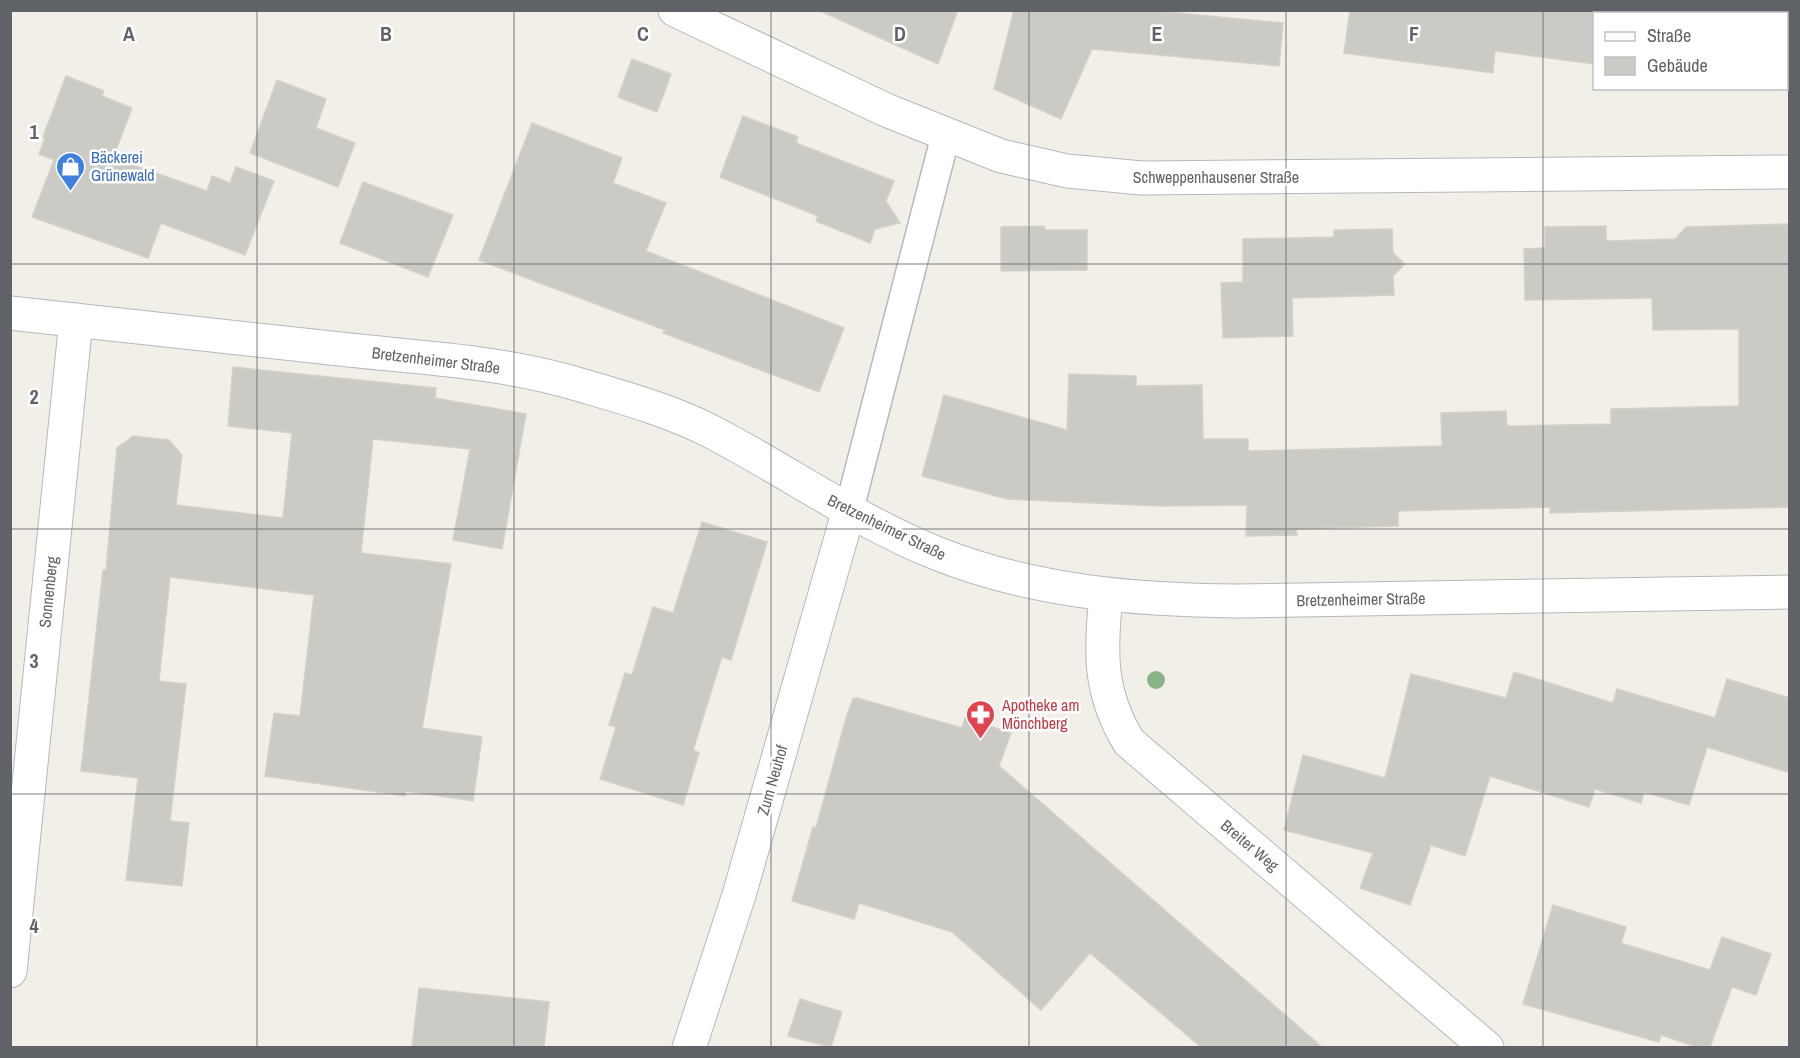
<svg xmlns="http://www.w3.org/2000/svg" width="1800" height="1058" viewBox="0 0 1800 1058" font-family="'Archivo Narrow',sans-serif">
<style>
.building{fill:#cccac5;stroke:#d6d1c6;stroke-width:1.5}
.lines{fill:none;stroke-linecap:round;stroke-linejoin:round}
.lane-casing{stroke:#b5b8bc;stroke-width:31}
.street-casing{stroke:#b5b8bc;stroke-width:35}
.lane{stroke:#fff;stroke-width:28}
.street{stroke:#fff;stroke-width:33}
.tree{fill:#89b387}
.grid{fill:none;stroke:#5f6368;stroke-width:1.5;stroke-opacity:0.55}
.labels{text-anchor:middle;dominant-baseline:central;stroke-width:5;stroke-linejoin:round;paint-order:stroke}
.shop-label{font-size:16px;fill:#366cbe;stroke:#fff;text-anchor:start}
.street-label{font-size:16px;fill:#5f6368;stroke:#fff}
.health-label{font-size:16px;fill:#be3a42;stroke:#fff;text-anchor:start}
.grid-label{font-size:20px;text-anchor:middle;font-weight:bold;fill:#5f6368;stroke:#fff;stroke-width:5;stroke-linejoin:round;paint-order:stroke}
</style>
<rect width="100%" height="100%" fill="#f1efe8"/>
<g class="building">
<polygon points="818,10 958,10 938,64"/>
<polygon points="1014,10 1146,10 1283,23 1279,66 1092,49 1061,119 994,89"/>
<polygon points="1350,10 1594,10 1594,64 1495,51 1493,73 1344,53"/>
<polygon points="632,59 671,74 657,112 618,97"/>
<polygon points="66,76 104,91 102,96 132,108 113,158 207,191 212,176 230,183 236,167 274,181 245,255 161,223 148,258 32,217 54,160 39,154 45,138 43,137"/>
<polygon points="277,80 326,99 316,128 355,143 338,187 250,153"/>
<polygon points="743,116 798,137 796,143 894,181 886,201 900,223 875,229 870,243 816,221 818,216 720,177"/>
<polygon points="532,123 622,158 613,183 666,203 646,251 844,328 819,392 663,333 665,330 479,260"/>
<polygon points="363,182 453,215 428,277 340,243"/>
<polygon points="1790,224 1790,507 1550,513 1550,507 1398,511 1398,526 1296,529 1297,535 1246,536 1247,505 1160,506 1007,499 922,476 944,395 1067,430 1069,374 1136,376 1136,386 1202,385 1203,439 1248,439 1248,451 1442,446 1441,413 1506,411 1507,426 1611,424 1611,409 1739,406 1739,329 1653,330 1652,298 1525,300 1524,249 1545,248 1545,227 1606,226 1606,241 1675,239 1686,227"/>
<polygon points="1044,226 1045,230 1087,230 1087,270 1001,271 1001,227"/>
<polygon points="1392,229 1393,253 1405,264 1393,276 1394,295 1292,298 1293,336 1223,338 1221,283 1243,282 1243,239 1334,237 1334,230"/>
<polygon points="233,367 436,388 435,398 526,414 502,549 453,540 470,449 373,439 361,553 451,564 422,728 482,737 473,801 406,791 405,796 265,776 274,713 300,716 314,595 170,577 159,681 186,684 170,821 189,823 182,886 126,880 138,778 81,771 103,570 106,570 117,448 133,436 169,440 182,455 176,505 283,518 292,433 228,426"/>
<polygon points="702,522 767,542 731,660 722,657 693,750 699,753 683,805 600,779 616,727 609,725 625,673 632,675 653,607 673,613"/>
<polygon points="1514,672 1613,703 1617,689 1715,718 1727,679 1790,698 1790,773 1707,747 1689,805 1644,792 1641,803 1595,789 1589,807 1490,776 1465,856 1431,845 1410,905 1360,888 1373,853 1284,830 1303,755 1385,778 1411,674 1506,698"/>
<polygon points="857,698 962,728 965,718 1011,733 999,766 1322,1047 1201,1047 1090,953 1041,1010 952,932 859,903 854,919 792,901 813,827 816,828 846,718 853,699"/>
<polygon points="1553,905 1626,927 1621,943 1710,970 1722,937 1771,954 1756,995 1732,987 1710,1047 1697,1047 1661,1035 1659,1042 1523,1004"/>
<polygon points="419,988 549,1002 544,1047 412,1047"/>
<polygon points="800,999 842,1012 831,1047 788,1036"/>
</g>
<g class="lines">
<defs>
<polyline id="lane" points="849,510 946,134"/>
<g id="street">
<polyline points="675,10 886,110 1001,156 1067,171 1142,178 1790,172"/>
<path d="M10,313C123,325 236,337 349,350C424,358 504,362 577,384C621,397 669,410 710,431C786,470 856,521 936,553C1033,592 1135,600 1238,601L1790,592"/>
<path d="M1106,596C1100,652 1099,693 1129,742L1487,1048"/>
<polyline points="10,971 76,320"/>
<polyline points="689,1048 739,895 849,510"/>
</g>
</defs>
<use href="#lane" class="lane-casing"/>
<use href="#street" class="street-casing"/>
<use href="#lane" class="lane"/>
<use href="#street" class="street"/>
</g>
<circle class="tree" cx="1156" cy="680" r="9"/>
<path class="grid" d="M257,10V1048M514,10V1048M771,10V1048M1029,10V1048M1286,10V1048M1543,10V1048M10,264H1790M10,529H1790M10,794H1790"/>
<defs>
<symbol id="shop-pin" viewBox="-11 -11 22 30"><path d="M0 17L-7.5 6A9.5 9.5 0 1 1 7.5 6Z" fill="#3f7fe0" stroke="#fff"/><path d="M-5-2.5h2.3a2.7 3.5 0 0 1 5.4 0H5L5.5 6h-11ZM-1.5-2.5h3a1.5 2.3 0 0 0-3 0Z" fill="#fff"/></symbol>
<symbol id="pharmacy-pin" viewBox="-11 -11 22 30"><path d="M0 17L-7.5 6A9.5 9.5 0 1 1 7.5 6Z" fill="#e0444e" stroke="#fff"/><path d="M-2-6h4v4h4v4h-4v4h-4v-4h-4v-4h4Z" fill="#fff"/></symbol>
</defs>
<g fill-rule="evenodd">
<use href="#shop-pin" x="54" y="150" width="33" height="45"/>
<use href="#pharmacy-pin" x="964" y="698" width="33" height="45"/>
</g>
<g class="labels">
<g class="shop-label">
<text x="91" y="157">Bäckerei<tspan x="91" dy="18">Grünewald</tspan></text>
</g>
<g class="street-label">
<text x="1216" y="177">Schweppenhausener Straße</text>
<text transform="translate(436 360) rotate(7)">Bretzenheimer Straße</text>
<text transform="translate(887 527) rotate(26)">Bretzenheimer Straße</text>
<text transform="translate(48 592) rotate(-84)">Sonnenberg</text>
<text transform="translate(1361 599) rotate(-1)">Bretzenheimer Straße</text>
<text transform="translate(772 780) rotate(-74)">Zum Neuhof</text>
<text transform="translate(1250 845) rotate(40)">Breiter Weg</text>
</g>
<g class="health-label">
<text x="1002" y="705">Apotheke am<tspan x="1002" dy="18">Mönchberg</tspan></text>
</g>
</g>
<g class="grid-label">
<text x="129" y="41">A</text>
<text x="386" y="41">B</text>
<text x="643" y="41">C</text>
<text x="900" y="41">D</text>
<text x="1157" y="41">E</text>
<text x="1414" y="41">F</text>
<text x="34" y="139">1</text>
<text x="34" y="404">2</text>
<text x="34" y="668">3</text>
<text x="34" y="933">4</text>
</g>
<rect width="1800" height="1058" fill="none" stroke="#5f6368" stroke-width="24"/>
<rect x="1593" y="12" width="195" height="78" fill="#ffffff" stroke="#bfc1c3" stroke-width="1.5"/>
<rect x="1605" y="32" width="30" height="9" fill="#ffffff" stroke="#bfc1c3" stroke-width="1.5"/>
<text x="1647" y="42" font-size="18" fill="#5f6368">Straße</text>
<rect x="1605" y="57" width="30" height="18" fill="#cccac5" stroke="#bfc1c3" stroke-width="1.5"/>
<text x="1647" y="72" font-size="18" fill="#5f6368">Gebäude</text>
</svg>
